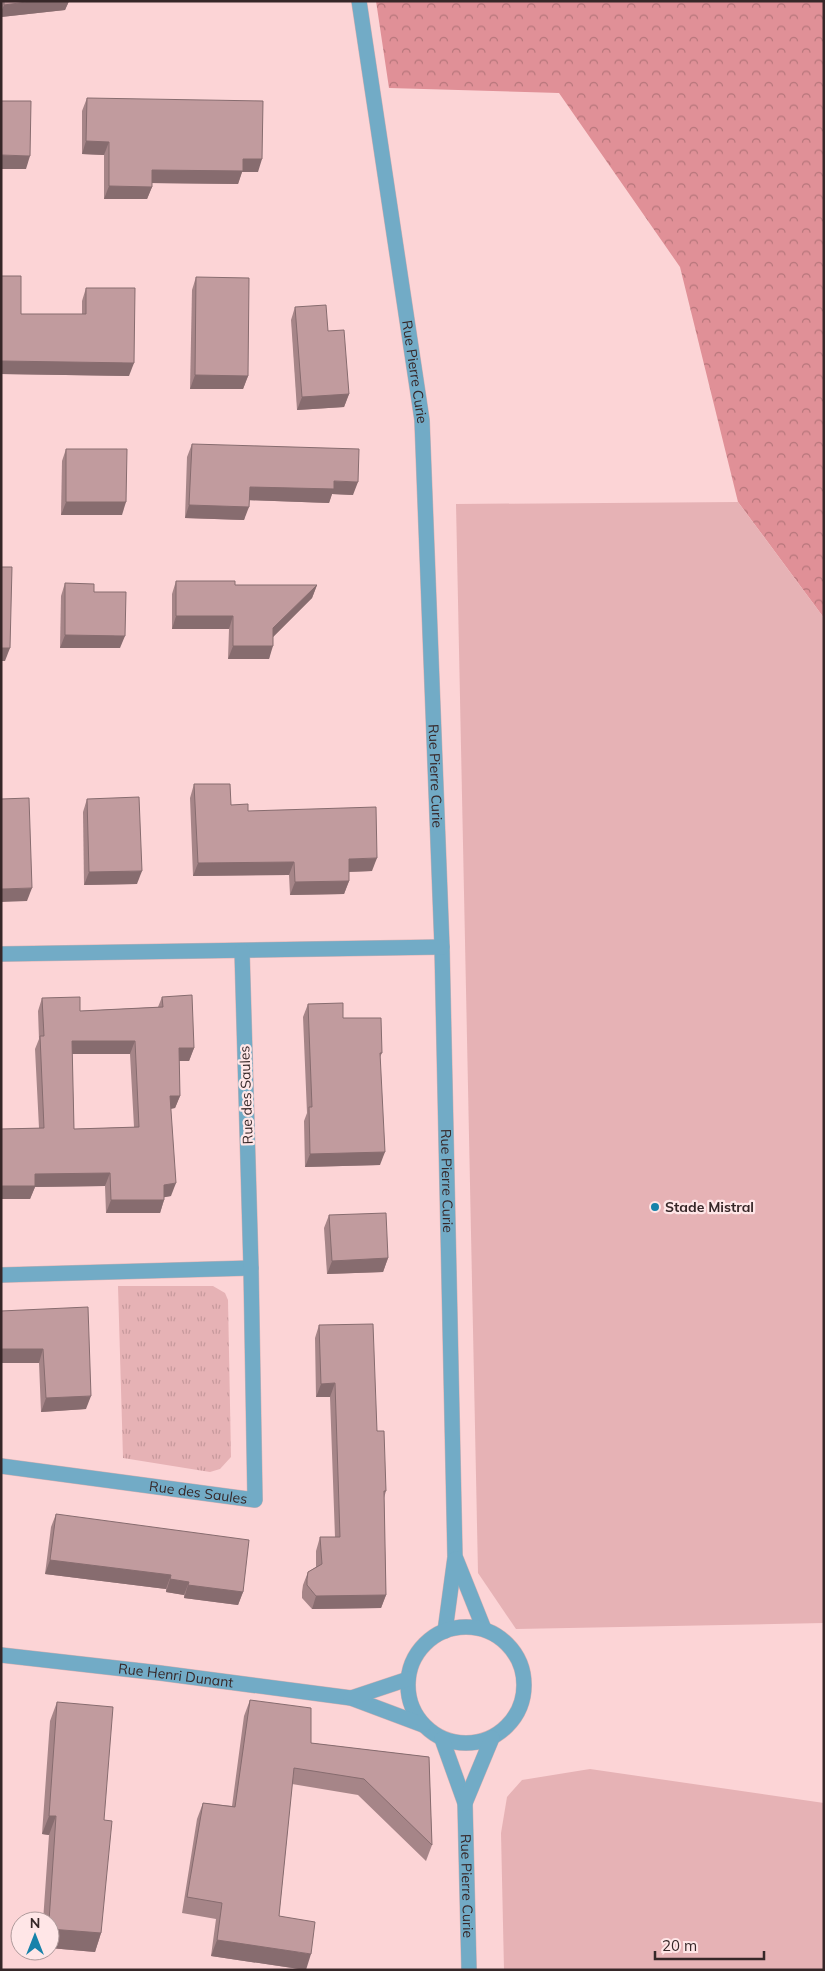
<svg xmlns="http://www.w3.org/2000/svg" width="825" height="1971" viewBox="0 0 825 1971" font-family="Mulish,sans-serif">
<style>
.grass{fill:url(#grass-tufts)}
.forest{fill:url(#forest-crowns)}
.pitch{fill:#e6b2b5}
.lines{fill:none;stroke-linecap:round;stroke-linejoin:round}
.minor-casing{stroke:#d4b1b3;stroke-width:16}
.minor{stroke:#72abc6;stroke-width:15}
.wall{fill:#a68588;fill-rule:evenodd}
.shaded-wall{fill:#876c6f}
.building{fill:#c19b9e;stroke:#876c6f;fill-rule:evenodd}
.poi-dot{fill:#1682aa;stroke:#ffe6e7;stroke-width:2}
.labels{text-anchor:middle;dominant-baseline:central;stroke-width:4.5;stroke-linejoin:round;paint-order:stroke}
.street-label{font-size:14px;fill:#362728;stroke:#ffe6e7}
.poi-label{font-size:14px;font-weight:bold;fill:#362728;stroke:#ffe6e7;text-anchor:start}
</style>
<defs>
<pattern id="grass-tufts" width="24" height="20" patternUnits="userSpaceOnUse" patternTransform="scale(1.25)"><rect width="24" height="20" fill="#e6b2b5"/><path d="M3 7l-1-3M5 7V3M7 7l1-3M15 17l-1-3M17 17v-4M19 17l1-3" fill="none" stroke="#c6999c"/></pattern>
<pattern id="forest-crowns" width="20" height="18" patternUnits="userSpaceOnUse" patternTransform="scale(1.25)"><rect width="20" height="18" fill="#e09097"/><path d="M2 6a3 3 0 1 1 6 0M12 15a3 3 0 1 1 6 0" fill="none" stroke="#b6767b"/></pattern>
</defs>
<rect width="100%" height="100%" fill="#fcd4d6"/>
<polygon class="grass" points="118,1286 213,1286 225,1293 228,1300 231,1457 220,1469 210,1472 123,1458"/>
<polygon class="forest" points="376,1 824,1 824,618 738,502 680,267 559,93 389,88"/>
<g class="pitch">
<polygon points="738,502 824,618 824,1623 516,1629 478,1573 456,504"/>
<polygon points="590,1769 824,1803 824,1970 504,1970 501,1833 507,1797 522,1780"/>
</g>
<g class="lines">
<defs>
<g id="minor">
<path id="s1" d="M359,1L422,420L442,947L455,1557L445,1631"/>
<polyline points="1,954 442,947"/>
<polyline points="1,1275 251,1268"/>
<path id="s2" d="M1,1466L255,1500L251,1268L242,951"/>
<polyline points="456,1559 484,1629"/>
<circle cx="466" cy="1685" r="58"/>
<path id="s3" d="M1,1655L160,1673L351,1698L423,1725"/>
<polyline points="351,1698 408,1679"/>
<path id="s4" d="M442,1739L465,1803L469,1970"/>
<polyline points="465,1803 492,1738"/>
</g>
</defs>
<use href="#minor" class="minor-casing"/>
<use href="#minor" class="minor"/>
</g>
<g class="wall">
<polygon points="1,1 69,1 65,10 1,17"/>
<polygon points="87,98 258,172 242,172 238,184 152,183 152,187 147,199 104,199 104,155 82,154 82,111"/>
<polygon points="1,276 21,314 82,314 82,301 86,288 129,376 1,374"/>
<polygon points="196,277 248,376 243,389 190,389 192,290"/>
<polygon points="295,307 328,331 349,394 344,407 297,410 291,320"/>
<polygon points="192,444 353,495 332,494 329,503 249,500 244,520 185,518 187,457"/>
<polygon points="66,449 122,515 61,515 62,461"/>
<polygon points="176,581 235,585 317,585 312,598 273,637 269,659 228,659 229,629 172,629 172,594"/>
<polygon points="65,583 94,592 120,648 60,648 61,596"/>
<polygon points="194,784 231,805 372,871 349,872 349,881 344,894 290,895 289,875 193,876 190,798"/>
<polygon points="87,799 137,884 84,885 83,812"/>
<path d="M162,997L194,1048L189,1061H179L180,1096L175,1108L171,1109V1196L164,1197V1200L160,1213H106L105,1186L35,1187L30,1199H1V1129L39,1128L35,1049L39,1039L38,1011L42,998L80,1011L158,1007ZM72,1054H130L134,1127L74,1129Z"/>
<polygon points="308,1004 343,1018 382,1053 380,1057 380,1165 305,1167 304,1121 307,1113 303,1017"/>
<polygon points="329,1215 388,1258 383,1272 327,1274 324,1228"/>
<polygon points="88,1307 86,1409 41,1412 39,1363 1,1363"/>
<polygon points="319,1325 377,1431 386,1491 384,1498 386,1595 381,1608 312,1609 302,1598 302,1592 303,1585 308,1572 316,1567 316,1551 320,1537 335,1537 330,1397 316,1397 315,1338"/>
<polygon points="56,1514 243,1592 238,1605 184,1598 184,1595 166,1592 166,1589 45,1574 51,1527"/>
<polygon points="250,1700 311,1743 429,1757 432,1845 426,1861 358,1795 292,1784 279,1916 306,1970 211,1956 216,1919 182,1913 197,1819 203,1803 232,1806 244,1716"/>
<polygon points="57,1702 104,1820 101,1933 95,1952 50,1948 50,1921 43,1921 49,1835 42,1834 50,1721"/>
</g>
<g class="shaded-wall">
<polygon points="34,1 69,1 65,10 1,17 1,12 4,5"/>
<polygon points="86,141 109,142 104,155 82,154"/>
<polygon points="1,155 30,156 26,169 1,169"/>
<polygon points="243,159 262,159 258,172 242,172 238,184 148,183 152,170"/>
<polygon points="109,186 152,187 147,199 104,199"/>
<polygon points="1,361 134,363 129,376 1,374"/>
<polygon points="195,375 248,376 243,389 190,389"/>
<polygon points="349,394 344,407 297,410 302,397"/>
<polygon points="334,481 358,482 353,495 332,494 329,503 245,500 250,487"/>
<polygon points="66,502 126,502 122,515 61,515"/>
<polygon points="189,505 249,507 244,520 185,518"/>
<polygon points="317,585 312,598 269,641 273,628"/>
<polygon points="176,616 233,616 229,629 172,629"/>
<polygon points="65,635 125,636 120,648 60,648"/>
<polygon points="233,646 273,646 269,659 228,659"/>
<polygon points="1,648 10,648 5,661 1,661"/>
<polygon points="377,858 372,871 344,872 349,859"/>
<polygon points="294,862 289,875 193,876 198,863"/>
<polygon points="142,871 137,884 84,885 89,872"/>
<polygon points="349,881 344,894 290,895 295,882"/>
<polygon points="32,888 27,901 1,902 1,889"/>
<polygon points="72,1041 135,1041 130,1054 67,1054"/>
<polygon points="179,1048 194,1048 189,1061 174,1061"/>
<polygon points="170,1096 180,1096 175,1108 166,1109"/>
<polygon points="385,1152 380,1165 305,1167 310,1154"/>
<polygon points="110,1173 105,1186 35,1187 30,1199 1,1199 1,1186 35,1174"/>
<polygon points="176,1183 171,1196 160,1198 164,1185"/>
<polygon points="111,1200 164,1200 160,1213 106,1213"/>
<polygon points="388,1258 383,1272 327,1274 332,1261"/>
<polygon points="1,1349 43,1349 39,1363 1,1363"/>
<polygon points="335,1383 330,1397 316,1397 321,1384"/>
<polygon points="91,1396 86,1409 41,1412 46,1398"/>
<polygon points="50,1560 171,1575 166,1589 45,1574"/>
<polygon points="170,1579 189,1582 184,1595 166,1592"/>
<polygon points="188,1585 243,1592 238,1605 184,1598"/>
<polygon points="386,1595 381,1608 312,1609 316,1596"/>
<polygon points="49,1816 56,1816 49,1835 42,1834"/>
<polygon points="50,1929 101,1933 95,1952 50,1948"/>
<polygon points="217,1940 311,1954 306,1970 211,1956"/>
</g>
<g class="building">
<polygon points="4,1 34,1 4,5"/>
<polygon points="87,98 263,101 262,159 243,159 243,171 152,170 152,187 109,186 109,142 86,141"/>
<polygon points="1,101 31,101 30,156 1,155"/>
<polygon points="1,276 21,276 21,314 86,314 86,288 135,288 134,363 1,361"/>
<polygon points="196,277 249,278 248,376 195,375"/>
<polygon points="326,305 328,331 344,330 349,394 302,397 295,307"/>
<polygon points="192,444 359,449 358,482 334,481 334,489 250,487 249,507 189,505"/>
<polygon points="66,449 127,449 126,502 66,502"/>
<polygon points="1,567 12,567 10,648 1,648"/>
<polygon points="176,581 235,581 235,585 317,585 273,628 273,646 233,646 233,616 176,616"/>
<polygon points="65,583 94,584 94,592 126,592 125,636 65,635"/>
<polygon points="194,784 230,784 231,805 248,804 248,811 376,807 377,858 349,859 349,881 295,882 294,862 198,863"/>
<polygon points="139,797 142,871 89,872 87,799"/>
<polygon points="29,798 32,888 1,889 1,799"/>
<path d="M192,995L194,1048H179L180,1096H170L176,1183L164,1185V1200H111L110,1173L35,1174V1186H1V1129L44,1128L40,1036H44L42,998L80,997V1011L163,1007L162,997ZM72,1041H135L139,1127L74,1129Z"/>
<polygon points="343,1003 343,1018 381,1018 382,1053 380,1053 385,1152 310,1154 309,1107 312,1107 308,1004"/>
<polygon points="386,1213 388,1258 332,1261 329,1215"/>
<polygon points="88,1307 91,1396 46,1398 43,1349 1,1349 1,1311"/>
<polygon points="373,1324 377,1431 384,1431 386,1491 384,1491 386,1595 316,1596 307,1585 307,1579 308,1572 322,1564 320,1537 340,1537 335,1383 321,1384 319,1325"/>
<polygon points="56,1514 249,1540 243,1592 188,1585 189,1582 170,1579 171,1575 50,1560"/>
<polygon points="250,1700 311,1708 311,1743 429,1757 432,1845 364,1779 294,1768 279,1916 315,1922 311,1954 217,1940 222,1903 187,1897 203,1803 235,1807"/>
<polygon points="57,1702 113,1707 104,1820 112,1821 101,1933 50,1929 50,1921 49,1921 56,1816 49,1816"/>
</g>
<circle class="poi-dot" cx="655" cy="1207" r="5"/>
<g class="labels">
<g class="street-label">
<text stroke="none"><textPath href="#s1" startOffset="375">Rue Pierre Curie</textPath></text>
<text stroke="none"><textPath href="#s1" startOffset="780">Rue Pierre Curie</textPath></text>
<text transform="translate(246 1095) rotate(-92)">Rue des Saules</text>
<text stroke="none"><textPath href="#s1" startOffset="1185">Rue Pierre Curie</textPath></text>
<text stroke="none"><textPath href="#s2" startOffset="199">Rue des Saules</textPath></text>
<text stroke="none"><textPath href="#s3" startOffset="176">Rue Henri Dunant</textPath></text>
<text stroke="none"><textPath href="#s4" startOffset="151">Rue Pierre Curie</textPath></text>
</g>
<g class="poi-label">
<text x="665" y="1207">Stade Mistral</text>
</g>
</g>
<rect width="825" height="1971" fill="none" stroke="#362728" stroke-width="5"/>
<g transform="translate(35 1936)"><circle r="24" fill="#ffe6e7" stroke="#af9a9b"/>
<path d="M0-4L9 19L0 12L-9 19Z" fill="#1682aa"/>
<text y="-8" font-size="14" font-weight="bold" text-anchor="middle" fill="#362728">N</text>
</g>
<path d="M655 1951v8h109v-8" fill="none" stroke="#362728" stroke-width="2.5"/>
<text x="662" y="1951" font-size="15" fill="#362728" stroke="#ffe6e7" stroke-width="4" paint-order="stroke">20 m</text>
</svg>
